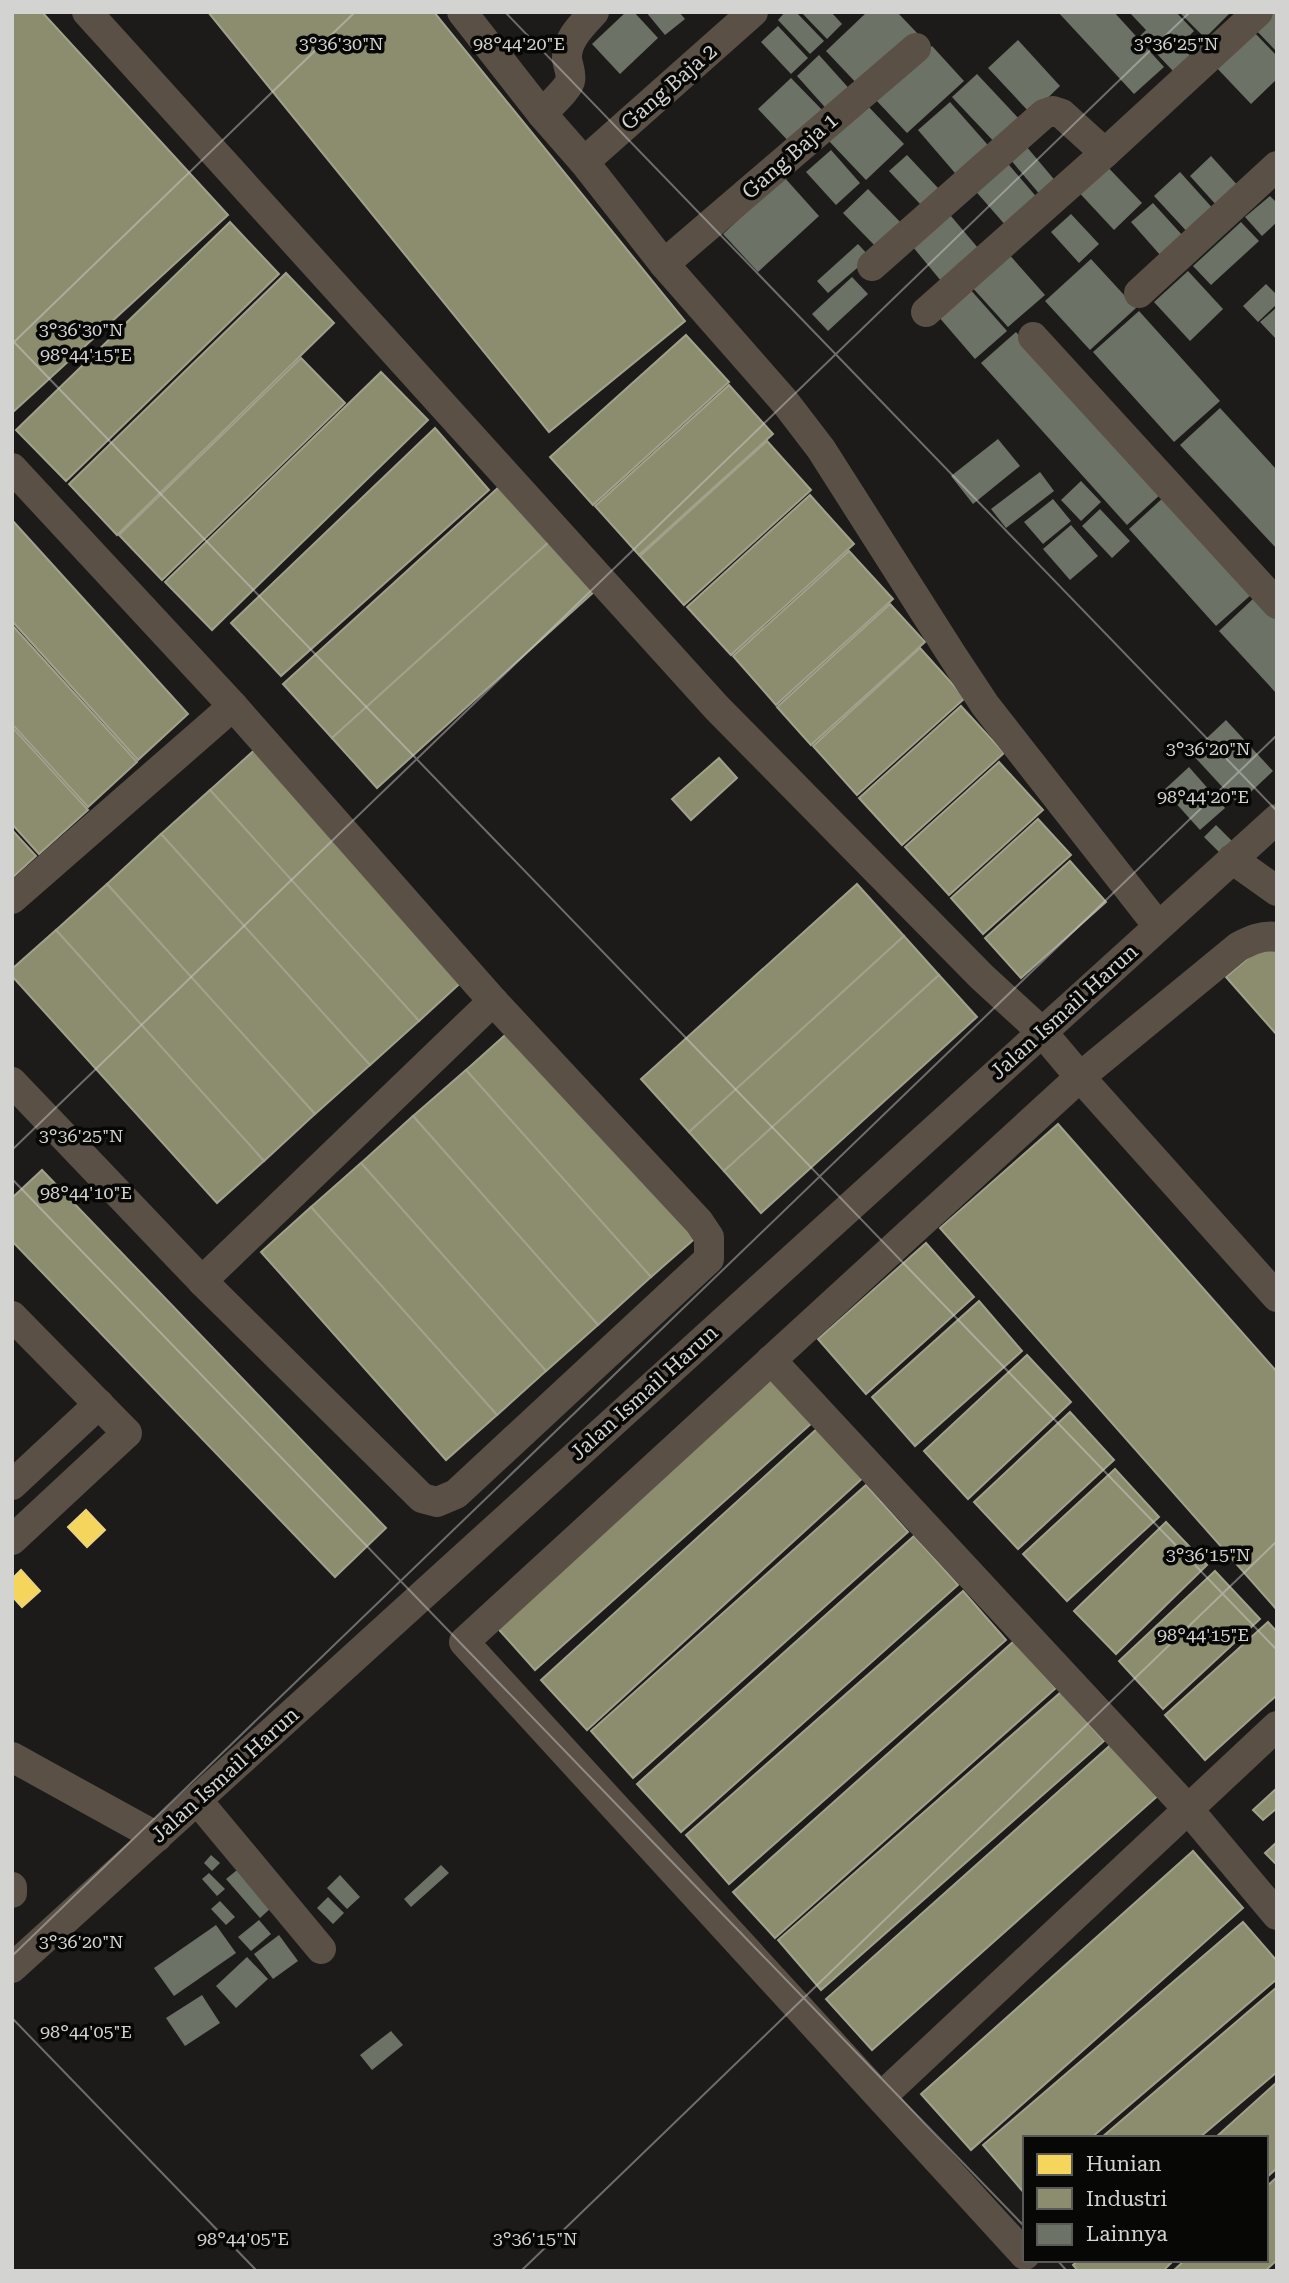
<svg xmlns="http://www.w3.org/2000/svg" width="1289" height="2283" viewBox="0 0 1289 2283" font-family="'Roboto Serif',serif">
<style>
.homes{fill:#f6d55c;stroke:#ecd47f;stroke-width:2}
.industry{fill:#8c8c6e;stroke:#a1a18c;stroke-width:2}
.building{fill:#6d7266}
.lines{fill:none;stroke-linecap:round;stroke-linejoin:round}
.minor{stroke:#5a5046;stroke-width:30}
.ticks{fill:none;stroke:#d3d3d1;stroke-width:2;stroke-opacity:0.45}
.labels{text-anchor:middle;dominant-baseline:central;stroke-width:7;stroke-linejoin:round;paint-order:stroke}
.street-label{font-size:21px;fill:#d3d3d1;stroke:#070706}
.ticks-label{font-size:18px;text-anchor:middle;fill:#d3d3d1;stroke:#070706;stroke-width:7;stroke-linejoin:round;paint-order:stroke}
</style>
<rect width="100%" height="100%" fill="#1c1b1a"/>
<g class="homes">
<polygon points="86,1510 105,1530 87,1547 68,1527"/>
<polygon points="21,1570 40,1591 22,1607 12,1596 12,1579"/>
</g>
<g class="industry">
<polygon points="12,12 42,12 228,215 12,413"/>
<polygon points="208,12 434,12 685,321 549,432"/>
<polygon points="230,222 279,274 66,481 16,430"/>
<polygon points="286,273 334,323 117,535 69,484"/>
<polygon points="686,335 729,382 593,505 550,457"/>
<polygon points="301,358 345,403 162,580 119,535"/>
<polygon points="381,372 428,420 212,630 165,582"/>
<polygon points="729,385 773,434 639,555 595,506"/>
<polygon points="435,428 489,490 281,676 231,623"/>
<polygon points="767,441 811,490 684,605 640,556"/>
<polygon points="500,486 550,541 332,738 283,684"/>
<polygon points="810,495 854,544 731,655 687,607"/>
<polygon points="12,520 188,714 138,760 12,621"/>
<polygon points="550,541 595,591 377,788 332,738"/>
<polygon points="849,551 893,599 776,705 733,656"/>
<polygon points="890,604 925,642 811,745 777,707"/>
<polygon points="12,625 137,762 88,807 12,724"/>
<polygon points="920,648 965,698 857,795 813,746"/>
<polygon points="961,706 1004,753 902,845 859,798"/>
<polygon points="12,727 88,810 39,854 12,824"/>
<polygon points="259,746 467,977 419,1021 210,790"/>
<polygon points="719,758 737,778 691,820 672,799"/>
<polygon points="999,762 1043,810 949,895 905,847"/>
<polygon points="210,790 419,1021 370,1065 161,834"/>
<polygon points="1038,819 1071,855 983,934 951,898"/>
<polygon points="12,830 36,856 12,878"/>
<polygon points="161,834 370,1065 315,1114 107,884"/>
<polygon points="1070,861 1106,902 1021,978 985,938"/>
<polygon points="107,884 315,1114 264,1161 56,930"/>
<polygon points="857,884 904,936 689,1132 641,1079"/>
<polygon points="56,930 264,1161 217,1203 12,976 12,969"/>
<polygon points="904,936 939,975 724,1171 689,1132"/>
<polygon points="1269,940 1277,949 1277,1035 1226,977"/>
<polygon points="939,975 977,1017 761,1213 724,1171"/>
<polygon points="514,1027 699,1235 651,1277 466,1070"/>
<polygon points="466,1070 651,1277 598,1325 413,1116"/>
<polygon points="413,1116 598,1325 546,1371 361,1163"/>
<polygon points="1058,1124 1277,1372 1277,1610 940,1228"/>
<polygon points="361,1163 546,1371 497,1415 311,1207"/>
<polygon points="42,1170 386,1528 335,1577 12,1241 12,1198"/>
<polygon points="311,1207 497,1415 446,1460 261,1252"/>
<polygon points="926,1243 974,1297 866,1394 818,1339"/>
<polygon points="979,1301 1022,1351 915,1446 872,1397"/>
<polygon points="1027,1355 1071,1402 968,1499 924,1451"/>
<polygon points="769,1375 812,1423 535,1670 492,1622"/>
<polygon points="1070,1412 1114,1460 1018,1549 974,1502"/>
<polygon points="820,1426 865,1476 587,1730 541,1680"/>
<polygon points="1115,1469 1159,1517 1067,1601 1023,1554"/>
<polygon points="866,1485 908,1532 633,1778 591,1731"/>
<polygon points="1166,1522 1207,1565 1116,1654 1074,1611"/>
<polygon points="914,1536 958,1585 681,1832 637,1784"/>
<polygon points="1215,1571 1260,1619 1163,1709 1119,1661"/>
<polygon points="963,1591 1006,1640 729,1884 686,1835"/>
<polygon points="1268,1622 1277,1632 1277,1695 1205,1760 1165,1715"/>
<polygon points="1014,1641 1056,1688 775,1938 733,1892"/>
<polygon points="1061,1692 1104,1741 821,1990 778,1940"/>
<polygon points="1115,1741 1161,1793 872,2050 826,1999"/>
<polygon points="1277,1788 1277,1808 1263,1820 1253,1810"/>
<polygon points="1277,1842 1277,1865 1265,1853"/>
<polygon points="1193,1851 1243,1908 971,2150 921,2094"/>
<polygon points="1243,1922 1277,1961 1277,1979 1091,2138 1025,2138 1025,2194 983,2145"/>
<polygon points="1277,1987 1277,2072 1199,2138 1101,2138"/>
<polygon points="1277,2082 1277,2168 1266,2178 1266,2138 1215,2138"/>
<polygon points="1277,2177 1277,2260 1265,2271 1173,2271 1185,2260 1266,2260 1266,2187"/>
<polygon points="1079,2260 1174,2260 1163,2271 1078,2271 1073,2265"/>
</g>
<g class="building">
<polygon points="626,12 634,12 658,38 620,74 592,44"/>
<polygon points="646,12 679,12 685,19 665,35"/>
<polygon points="785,12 796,12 824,41 810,54 778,20"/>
<polygon points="801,12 831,12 842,24 827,39"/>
<polygon points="867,12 897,12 918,34 861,88 826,51"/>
<polygon points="1058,12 1114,12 1164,67 1134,94"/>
<polygon points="1129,12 1176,12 1194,31 1180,45 1190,55 1173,71 1140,36 1146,30"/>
<polygon points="1179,12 1231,12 1205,38"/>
<polygon points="1268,12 1277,12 1277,52 1253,27"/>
<polygon points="778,26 808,58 791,74 761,42"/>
<polygon points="1251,29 1277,56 1277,79 1251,104 1214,65"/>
<polygon points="1018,40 1060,86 1031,114 988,68"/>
<polygon points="932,46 964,81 907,133 875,99"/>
<polygon points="819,55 854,94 831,114 797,76"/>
<polygon points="977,74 1023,123 998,146 952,97"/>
<polygon points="791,78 828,116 795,148 758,109"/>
<polygon points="950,102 994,152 961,180 918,130"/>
<polygon points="866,104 904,144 866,180 828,140"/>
<polygon points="1026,146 1058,184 1042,197 1010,159"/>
<polygon points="831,150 860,183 836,205 806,172"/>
<polygon points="907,155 938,188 921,205 889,171"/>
<polygon points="1211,156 1240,188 1218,207 1190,176"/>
<polygon points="1004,159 1039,200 1007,227 972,187"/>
<polygon points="1101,160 1142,203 1114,230 1073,186"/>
<polygon points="1180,172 1216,212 1191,236 1154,196"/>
<polygon points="784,177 819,216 758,272 723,234"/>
<polygon points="868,189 906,228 881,252 843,213"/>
<polygon points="1270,196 1277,203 1277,222 1262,236 1245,217"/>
<polygon points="1153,203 1183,236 1161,256 1131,222"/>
<polygon points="945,209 984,255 946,287 908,241"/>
<polygon points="1071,214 1099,244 1079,263 1051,232"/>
<polygon points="1241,222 1259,241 1211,285 1193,266"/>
<polygon points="858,244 870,257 828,293 817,281"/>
<polygon points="1007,252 1045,295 1008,327 970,285"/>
<polygon points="1091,259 1136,308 1090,350 1045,301"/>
<polygon points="1188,271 1223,309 1190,341 1154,302"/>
<polygon points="852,277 868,294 828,331 812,314"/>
<polygon points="1266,284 1277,295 1277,304 1258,322 1243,306"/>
<polygon points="969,288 1007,331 975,359 938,316"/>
<polygon points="1277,307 1277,340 1260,322"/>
<polygon points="1139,311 1220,401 1174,442 1093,352"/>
<polygon points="1016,332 1161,494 1127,525 981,363"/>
<polygon points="1220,408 1277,470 1277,549 1180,445"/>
<polygon points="998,439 1020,466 973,504 951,476"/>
<polygon points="1040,472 1054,491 1006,528 991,509"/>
<polygon points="1081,481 1101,502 1081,521 1061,500"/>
<polygon points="1165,496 1252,594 1216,626 1129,529"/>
<polygon points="1053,499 1071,521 1043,544 1024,522"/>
<polygon points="1100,509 1130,541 1112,558 1082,526"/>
<polygon points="1071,525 1098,556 1070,580 1043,549"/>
<polygon points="1255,597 1277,620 1277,694 1219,631"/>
<polygon points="1226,720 1273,771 1238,804 1191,753"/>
<polygon points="1189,767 1225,808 1200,830 1164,790"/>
<polygon points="1216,825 1236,845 1224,857 1204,837"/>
<polygon points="211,1855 220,1863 212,1871 204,1863"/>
<polygon points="441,1865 449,1873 411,1907 404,1899"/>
<polygon points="237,1870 271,1908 260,1918 226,1879"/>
<polygon points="209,1873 225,1889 217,1896 202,1879"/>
<polygon points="340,1875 360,1897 347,1909 327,1888"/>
<polygon points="328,1897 344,1913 333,1924 317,1908"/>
<polygon points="220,1901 235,1917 226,1925 211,1909"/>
<polygon points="259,1920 271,1934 251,1951 238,1937"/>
<polygon points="216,1925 236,1953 174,1996 154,1968"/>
<polygon points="279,1935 298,1961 273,1979 254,1954"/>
<polygon points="247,1957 268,1979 236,2008 216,1986"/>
<polygon points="202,1995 220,2023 185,2046 166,2018"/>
<polygon points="391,2031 403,2045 372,2070 360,2055"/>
</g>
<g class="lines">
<g class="minor">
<polyline points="87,12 717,708 982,977 1042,1032 1080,1077 1277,1297"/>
<polyline points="462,12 542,114 584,162 664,264 785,402 821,449 952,655 985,705 1158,926"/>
<path d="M542,114C548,107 569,88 570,81C572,74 568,66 567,59C566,40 582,25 594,12"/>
<polyline points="584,162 753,12"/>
<polyline points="664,264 916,48"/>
<polyline points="872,266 1044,114 1053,111 1062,114 1105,153"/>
<polyline points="1139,293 1277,166"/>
<polyline points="926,312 1105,153 1258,12"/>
<polyline points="1033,337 1277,604"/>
<polyline points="12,468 233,706 493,1001 699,1222 709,1237 709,1259 456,1494 437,1502 422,1498 202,1281 12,1082"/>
<polyline points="1232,859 1277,891"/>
<polyline points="12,899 233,706"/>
<polyline points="202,1281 493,1001"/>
<polyline points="12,1316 127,1433 12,1540"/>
<polyline points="771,1360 1188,1809 1277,1915"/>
<polyline points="12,1485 99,1404"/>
<polyline points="12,1757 157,1837"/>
<polyline points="197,1800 321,1949"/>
<polyline points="12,1887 12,1893"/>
<polyline points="12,1968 1277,819"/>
<polyline points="881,2097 1277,1726"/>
<path d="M1025,2255L464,1642L1080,1077L1238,947C1251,940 1262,935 1277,937"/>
</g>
</g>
<path class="ticks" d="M505,12L1277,811M12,340L1277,1650M12,344L355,12M12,1150L1190,12M12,1179L1025,2227M12,1956L1277,735M12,2018L257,2271M1057,2260L1067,2271M521,2271L1277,1541"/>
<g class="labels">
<g class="street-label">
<text transform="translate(669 87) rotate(-41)">Gang Baja 2</text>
<text transform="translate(790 156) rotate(-41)">Gang Baja 1</text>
<text transform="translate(1064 1012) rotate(-42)">Jalan Ismail Harun</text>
<text transform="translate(644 1393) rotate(-42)">Jalan Ismail Harun</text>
<text transform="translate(225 1775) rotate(-42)">Jalan Ismail Harun</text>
</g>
</g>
<g class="ticks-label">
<text x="341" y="50">3°36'30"N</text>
<text x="1176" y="50">3°36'25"N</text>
<text x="519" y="50">98°44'20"E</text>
<text x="81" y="336">3°36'30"N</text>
<text x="86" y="361">98°44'15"E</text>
<text x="1208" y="755">3°36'20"N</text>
<text x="1203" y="803">98°44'20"E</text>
<text x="81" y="1142">3°36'25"N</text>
<text x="86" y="1199">98°44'10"E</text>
<text x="1208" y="1561">3°36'15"N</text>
<text x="1203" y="1641">98°44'15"E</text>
<text x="81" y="1948">3°36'20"N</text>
<text x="86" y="2038">98°44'05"E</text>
<text x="243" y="2245">98°44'05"E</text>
<text x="535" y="2245">3°36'15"N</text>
</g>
<rect width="1289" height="2283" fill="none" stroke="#d3d3d1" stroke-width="28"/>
<rect x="1023" y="2136" width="245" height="126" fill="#070706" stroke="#595957" stroke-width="2"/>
<rect x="1037" y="2154" width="35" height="21" fill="#f6d55c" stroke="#595957" stroke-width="2"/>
<text x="1086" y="2171" font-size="21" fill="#d3d3d1">Hunian</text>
<rect x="1037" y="2188" width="35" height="21" fill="#8c8c6e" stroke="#595957" stroke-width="2"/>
<text x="1086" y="2206" font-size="21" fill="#d3d3d1">Industri</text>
<rect x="1037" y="2224" width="35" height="21" fill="#6d7266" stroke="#595957" stroke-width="2"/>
<text x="1086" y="2241" font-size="21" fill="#d3d3d1">Lainnya</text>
</svg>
